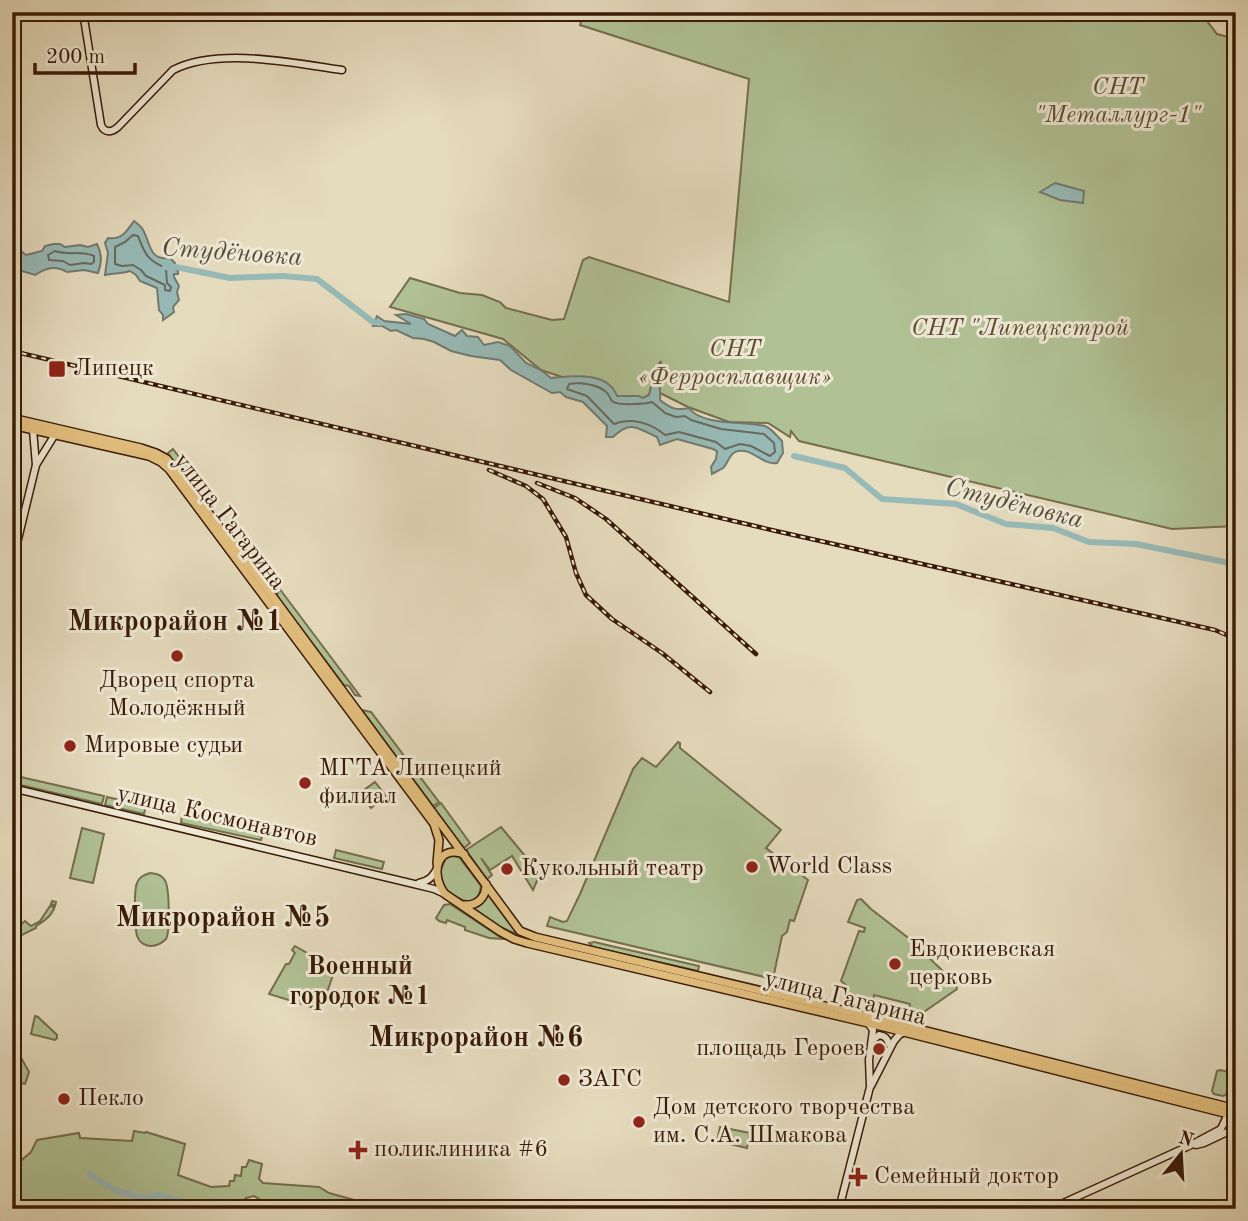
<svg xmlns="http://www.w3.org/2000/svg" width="1248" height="1221" viewBox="0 0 1248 1221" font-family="'Old Standard TT',serif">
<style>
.green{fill:#b0c194;stroke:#756e4d;stroke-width:2}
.water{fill:#97bab7;stroke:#727a70;stroke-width:2}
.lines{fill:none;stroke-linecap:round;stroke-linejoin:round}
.shore{stroke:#686a5e;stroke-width:2}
.river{stroke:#97bab7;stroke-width:6}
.secondary-casing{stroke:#3a1a06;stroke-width:9}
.primary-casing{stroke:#3a1a06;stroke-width:10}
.secondary{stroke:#eee8d4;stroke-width:6}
.primary{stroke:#e2be7e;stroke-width:7}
.rail-casing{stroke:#3a1a06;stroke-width:4.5}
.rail{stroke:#eee8d4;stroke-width:2;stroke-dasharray:5;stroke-linecap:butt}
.poi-dot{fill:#8f2418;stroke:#eee8d4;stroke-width:2.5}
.labels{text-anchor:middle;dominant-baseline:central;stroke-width:6;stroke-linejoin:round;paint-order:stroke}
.park-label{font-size:24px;font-style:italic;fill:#5d4c31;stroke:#eee8d4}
.poi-label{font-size:24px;fill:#3a1a06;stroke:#eee8d4;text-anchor:start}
.street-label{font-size:24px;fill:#3a1a06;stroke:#eee8d4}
.water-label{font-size:26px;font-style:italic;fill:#564a3b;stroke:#eee8d4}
.neighbourhood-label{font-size:26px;font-weight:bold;fill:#3a1a06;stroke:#eee8d4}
.quarter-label{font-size:28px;font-weight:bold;fill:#3a1a06;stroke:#eee8d4}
</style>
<rect width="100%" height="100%" fill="#e5dbbd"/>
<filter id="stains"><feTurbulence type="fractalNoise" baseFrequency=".00286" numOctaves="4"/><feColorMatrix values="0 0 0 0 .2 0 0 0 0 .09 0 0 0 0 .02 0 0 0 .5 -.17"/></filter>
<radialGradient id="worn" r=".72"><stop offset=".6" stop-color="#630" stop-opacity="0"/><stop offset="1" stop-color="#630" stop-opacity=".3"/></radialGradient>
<g class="green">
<polygon points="584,12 1200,12 1217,34 1236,39 1236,526 1172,529 799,441 791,431 790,437 768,423 729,422 688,407 660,393 659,377 661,361 656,368 649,395 643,398 617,396 584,377 562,377 541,370 503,339 390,307 410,278 460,293 482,295 500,302 506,308 552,320 564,319 583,260 589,257 729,302 749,79 580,25"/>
<polygon points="173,449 211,499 206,502 203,501 170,458 168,453"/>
<polygon points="279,588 360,696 355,695 349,686 344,685 277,596"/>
<polygon points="362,710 371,712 439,802 433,806"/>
<polygon points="678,742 680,743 680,748 781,830 766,848 808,880 794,921 790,920 787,932 782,936 773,979 547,926 550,917 563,922 567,921 580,894 633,769 642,758 656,767"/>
<polygon points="12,775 104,796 102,804 12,783"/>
<polygon points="375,782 386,796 371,808 360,793"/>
<polygon points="107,797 146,806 144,814 105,805"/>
<polygon points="441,803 470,843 464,848 434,808"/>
<polygon points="182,815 263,833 261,840 181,823"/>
<polygon points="501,827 540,874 533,890 512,856 490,870 481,858 492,875 487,879 466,850"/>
<polygon points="82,828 104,834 93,883 70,878"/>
<polygon points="336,850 384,862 382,869 334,858"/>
<path d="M452,856L459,857L481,886C477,914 455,897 443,887L440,872L446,858Z"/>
<path d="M150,873C156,874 160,874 164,879C170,885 170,932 166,939C162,943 157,946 151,946C146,946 140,943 138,938C134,931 134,890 137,883C139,877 144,875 150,873Z"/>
<path d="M488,893L518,932L517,934L498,926L473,908C482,906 485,902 488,893Z"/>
<polygon points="861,899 871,909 911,940 956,984 957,989 918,1016 894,1010 894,1008 909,1011 910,1004 874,995 873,1000 884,1003 883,1006 854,998 854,995 848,993 847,986 841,981 859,931 864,932 865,928 848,922 857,900"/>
<path d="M52,901L56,902C54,914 46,920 36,926V928L12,940V934L21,929L19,926L25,921L31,926L40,921L50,906L53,907L54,905L51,904Z"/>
<polygon points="450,904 503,939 489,938 465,930 465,927 447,920 446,923 439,921 436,918 444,905"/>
<polygon points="594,942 699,966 698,971 593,947 589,943"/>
<polygon points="295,946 335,969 321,1010 269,994 286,964 289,964 295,953 292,950"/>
<polygon points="35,1016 38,1017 57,1035 57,1038 55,1040 31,1034"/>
<polygon points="18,1052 29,1072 25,1084 12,1080 12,1062"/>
<polygon points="1220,1070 1230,1072 1231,1075 1226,1095 1223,1096 1214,1094 1212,1091 1217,1071"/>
<polygon points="720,1127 750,1133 747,1148 717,1141"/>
<polygon points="134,1131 145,1133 146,1132 185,1144 178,1175 211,1187 229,1186 230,1181 234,1181 235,1175 241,1176 242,1167 246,1167 249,1160 262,1164 259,1179 263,1183 319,1187 329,1193 373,1205 374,1209 277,1209 254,1196 246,1198 240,1204 221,1206 221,1209 182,1209 174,1206 121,1209 101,1201 98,1209 12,1209 12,1168 31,1152 37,1140 79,1133 80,1138 132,1141"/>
</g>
<g class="water">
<polygon points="1055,183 1084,191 1083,203 1060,200 1040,192"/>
<path d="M134,221C138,224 141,226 143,230C151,244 149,261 170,258L175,263L173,267L178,271V274H174V277L179,286L177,292L179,300L173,307L174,312L163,320V315L159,310L157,288L140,281L136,275L130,271C121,274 113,273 105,275L108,253L105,243L108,238C122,240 127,231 134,221Z"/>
<path d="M53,244H60L65,247L80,245L88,247L97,244C102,254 102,262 98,273L84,270L67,272C55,265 46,268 35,275L12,268V248H17L26,255L42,251L45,246Z"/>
<path d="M406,314L424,319L428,324L455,336L462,330L467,336L478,337L484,345L498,342L510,346L526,363L541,370L551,378C573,376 608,371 617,396H639L643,398L649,395L656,368L659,372C658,381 661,390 660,400C670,408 676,411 689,408C701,426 746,421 765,426C771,428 777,436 782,441L783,453L777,463C762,465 752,448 738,451C730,452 728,463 723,468C720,470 715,472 712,474L711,467L716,459L717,451L713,449L677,439L660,445L657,437C636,428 631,420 613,437H606L607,426L583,402L566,397L560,392L552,393L511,370L500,360L471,356L451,351L434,342L424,339L413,338L396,330L391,331L382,326H373L377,316L384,321L411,324L396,315Z"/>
</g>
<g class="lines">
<g class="shore">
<path d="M133,235L138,236C145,254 147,260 166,268L167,283L171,287L170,291L165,290V285L146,276L141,270L133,265L122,266L115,264V247L125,242Z"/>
<path d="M55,251C70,256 80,250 94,256V262L91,264L84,263L70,265L63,261L49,260L48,255Z"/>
<path d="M578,383C588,384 598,385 606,392C609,394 610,399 612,401C617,406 646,404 652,402L665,413L676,417L685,416L691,420L721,429L764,434L774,443L775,452L770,456L751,446L740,444L725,449L716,442L679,432L665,435C651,423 631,417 614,424L587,396L567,389L569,384Z"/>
</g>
<g class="river">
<polyline points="165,267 176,267 230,278 283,276 317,279 373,322 380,323"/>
<polyline points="794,456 845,468 882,499 956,504 1006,524 1053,528 1089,542 1136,544 1230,563 1236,562"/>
<polyline points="89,1174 116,1191 145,1198 159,1195 195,1205 203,1209"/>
</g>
<defs>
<g id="secondary">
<path d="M83,12L101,125C105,134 112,132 118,127L173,70C218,47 294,63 342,70"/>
<polyline points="36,465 54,436 53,430"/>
<polyline points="12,564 36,465 33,430 35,427"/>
<polyline points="12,788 414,884 434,889 445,894"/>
<path d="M419,883C429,881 432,877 437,869"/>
<path d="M873,1040L879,1035C885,1036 887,1038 889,1044"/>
<polyline points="871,1086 894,1041 899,1035 906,1031"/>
<polyline points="1196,1145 1204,1143 1236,1128"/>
<polyline points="839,1209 870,1087 869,1060 873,1030 868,1023"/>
<polyline points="1050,1209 1191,1145 1221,1129 1228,1114"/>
</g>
<g id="primary">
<polyline points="12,418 141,448 156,453 167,459 265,586 520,931 535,937 867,1016 1236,1109"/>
<polyline points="12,425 149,456 161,462 169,469 434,824 439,840 437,863"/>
<path d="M464,854C436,844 430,875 445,894L501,932L514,939L527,943L868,1023L1236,1116"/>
<path d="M464,905C477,906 486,898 486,884"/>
</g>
</defs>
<use href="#secondary" class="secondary-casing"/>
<use href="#primary" class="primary-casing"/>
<use href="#secondary" class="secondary"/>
<use href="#primary" class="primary"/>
<defs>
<g id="rail">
<polyline points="12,351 776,531 1215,630 1236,639"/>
<polyline points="489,470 526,486 543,499 566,537 576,573 586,595 612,619 662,653 710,692"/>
<polyline points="537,483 575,498 606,519 756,654"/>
</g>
</defs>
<use href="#rail" class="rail-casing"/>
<use href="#rail" class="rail"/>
</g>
<g class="poi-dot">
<rect x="48" y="360" width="18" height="18" rx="3.5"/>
<circle cx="177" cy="656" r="7"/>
<circle cx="70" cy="746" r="7"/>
<circle cx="305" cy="783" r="7"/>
<circle cx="752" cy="867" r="7"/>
<circle cx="507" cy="869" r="7"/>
<circle cx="895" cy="964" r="7"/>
<circle cx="879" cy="1049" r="7"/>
<circle cx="564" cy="1080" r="7"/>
<circle cx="64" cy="1099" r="7"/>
<circle cx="639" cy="1122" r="7"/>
<path d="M354.5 1139.5h7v7h7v7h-7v7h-7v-7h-7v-7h7z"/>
<path d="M854.5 1166.5h7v7h7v7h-7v7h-7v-7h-7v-7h7z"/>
</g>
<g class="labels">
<g class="park-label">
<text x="1118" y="88">СНТ<tspan x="1118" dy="28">"Металлург-1"</tspan></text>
<text x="1020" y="329">СНТ "Липецкстрой</text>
<text x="735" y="350">СНТ<tspan x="735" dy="28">«Ферросплавщик»</tspan></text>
</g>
<g class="poi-label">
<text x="73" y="369">Липецк</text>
<text x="177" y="681" text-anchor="middle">Дворец спорта<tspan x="177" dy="28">Молодёжный</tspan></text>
<text x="84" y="746">Мировые судьи</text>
<text x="319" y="769">МГТА Липецкий<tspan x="319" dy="28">филиал</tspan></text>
<text x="766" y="867">World Class</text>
<text x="521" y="869">Кукольный театр</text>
<text x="909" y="950">Евдокиевская<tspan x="909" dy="28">церковь</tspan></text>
<text x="865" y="1049" text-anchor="end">площадь Героев</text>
<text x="578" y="1080">ЗАГС</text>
<text x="78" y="1099">Пекло</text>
<text x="653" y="1108">Дом детского творчества<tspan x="653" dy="28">им. С.А. Шмакова</tspan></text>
<text x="374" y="1150">поликлиника #6</text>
<text x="874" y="1177">Семейный доктор</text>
</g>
<g class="street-label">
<text transform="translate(229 522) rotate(52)">улица Гагарина</text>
<text transform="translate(217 817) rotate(13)">улица Космонавтов</text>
<text transform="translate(845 999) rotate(14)">улица Гагарина</text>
</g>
<g class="water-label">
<text transform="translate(232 253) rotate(4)">Студёновка</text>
<text transform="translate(1014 504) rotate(14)">Студёновка</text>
</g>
<g class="neighbourhood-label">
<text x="360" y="967">Военный<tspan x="360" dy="30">городок №1</tspan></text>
</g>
<g class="quarter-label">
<text x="175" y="623">Микрорайон №1</text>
<text x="223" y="919">Микрорайон №5</text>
<text x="476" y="1039">Микрорайон №6</text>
</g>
</g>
<rect width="1248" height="1221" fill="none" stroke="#e5dbbd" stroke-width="42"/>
<rect x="14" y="14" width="1220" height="1193" fill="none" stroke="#3a1a06" stroke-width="3.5"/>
<rect x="21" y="21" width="1206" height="1179" fill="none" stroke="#3a1a06" stroke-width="2"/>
<g transform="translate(1181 1154) rotate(18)" stroke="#eee8d4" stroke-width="5" paint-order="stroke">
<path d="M0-5L12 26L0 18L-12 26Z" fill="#3a1a06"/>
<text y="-10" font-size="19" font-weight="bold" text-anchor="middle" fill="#3a1a06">N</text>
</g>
<path d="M35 63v10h100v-10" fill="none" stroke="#3a1a06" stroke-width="3.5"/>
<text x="46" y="63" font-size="21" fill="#3a1a06" stroke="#eee8d4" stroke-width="5" paint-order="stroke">200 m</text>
<rect width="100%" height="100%" filter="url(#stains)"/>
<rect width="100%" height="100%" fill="url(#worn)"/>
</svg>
